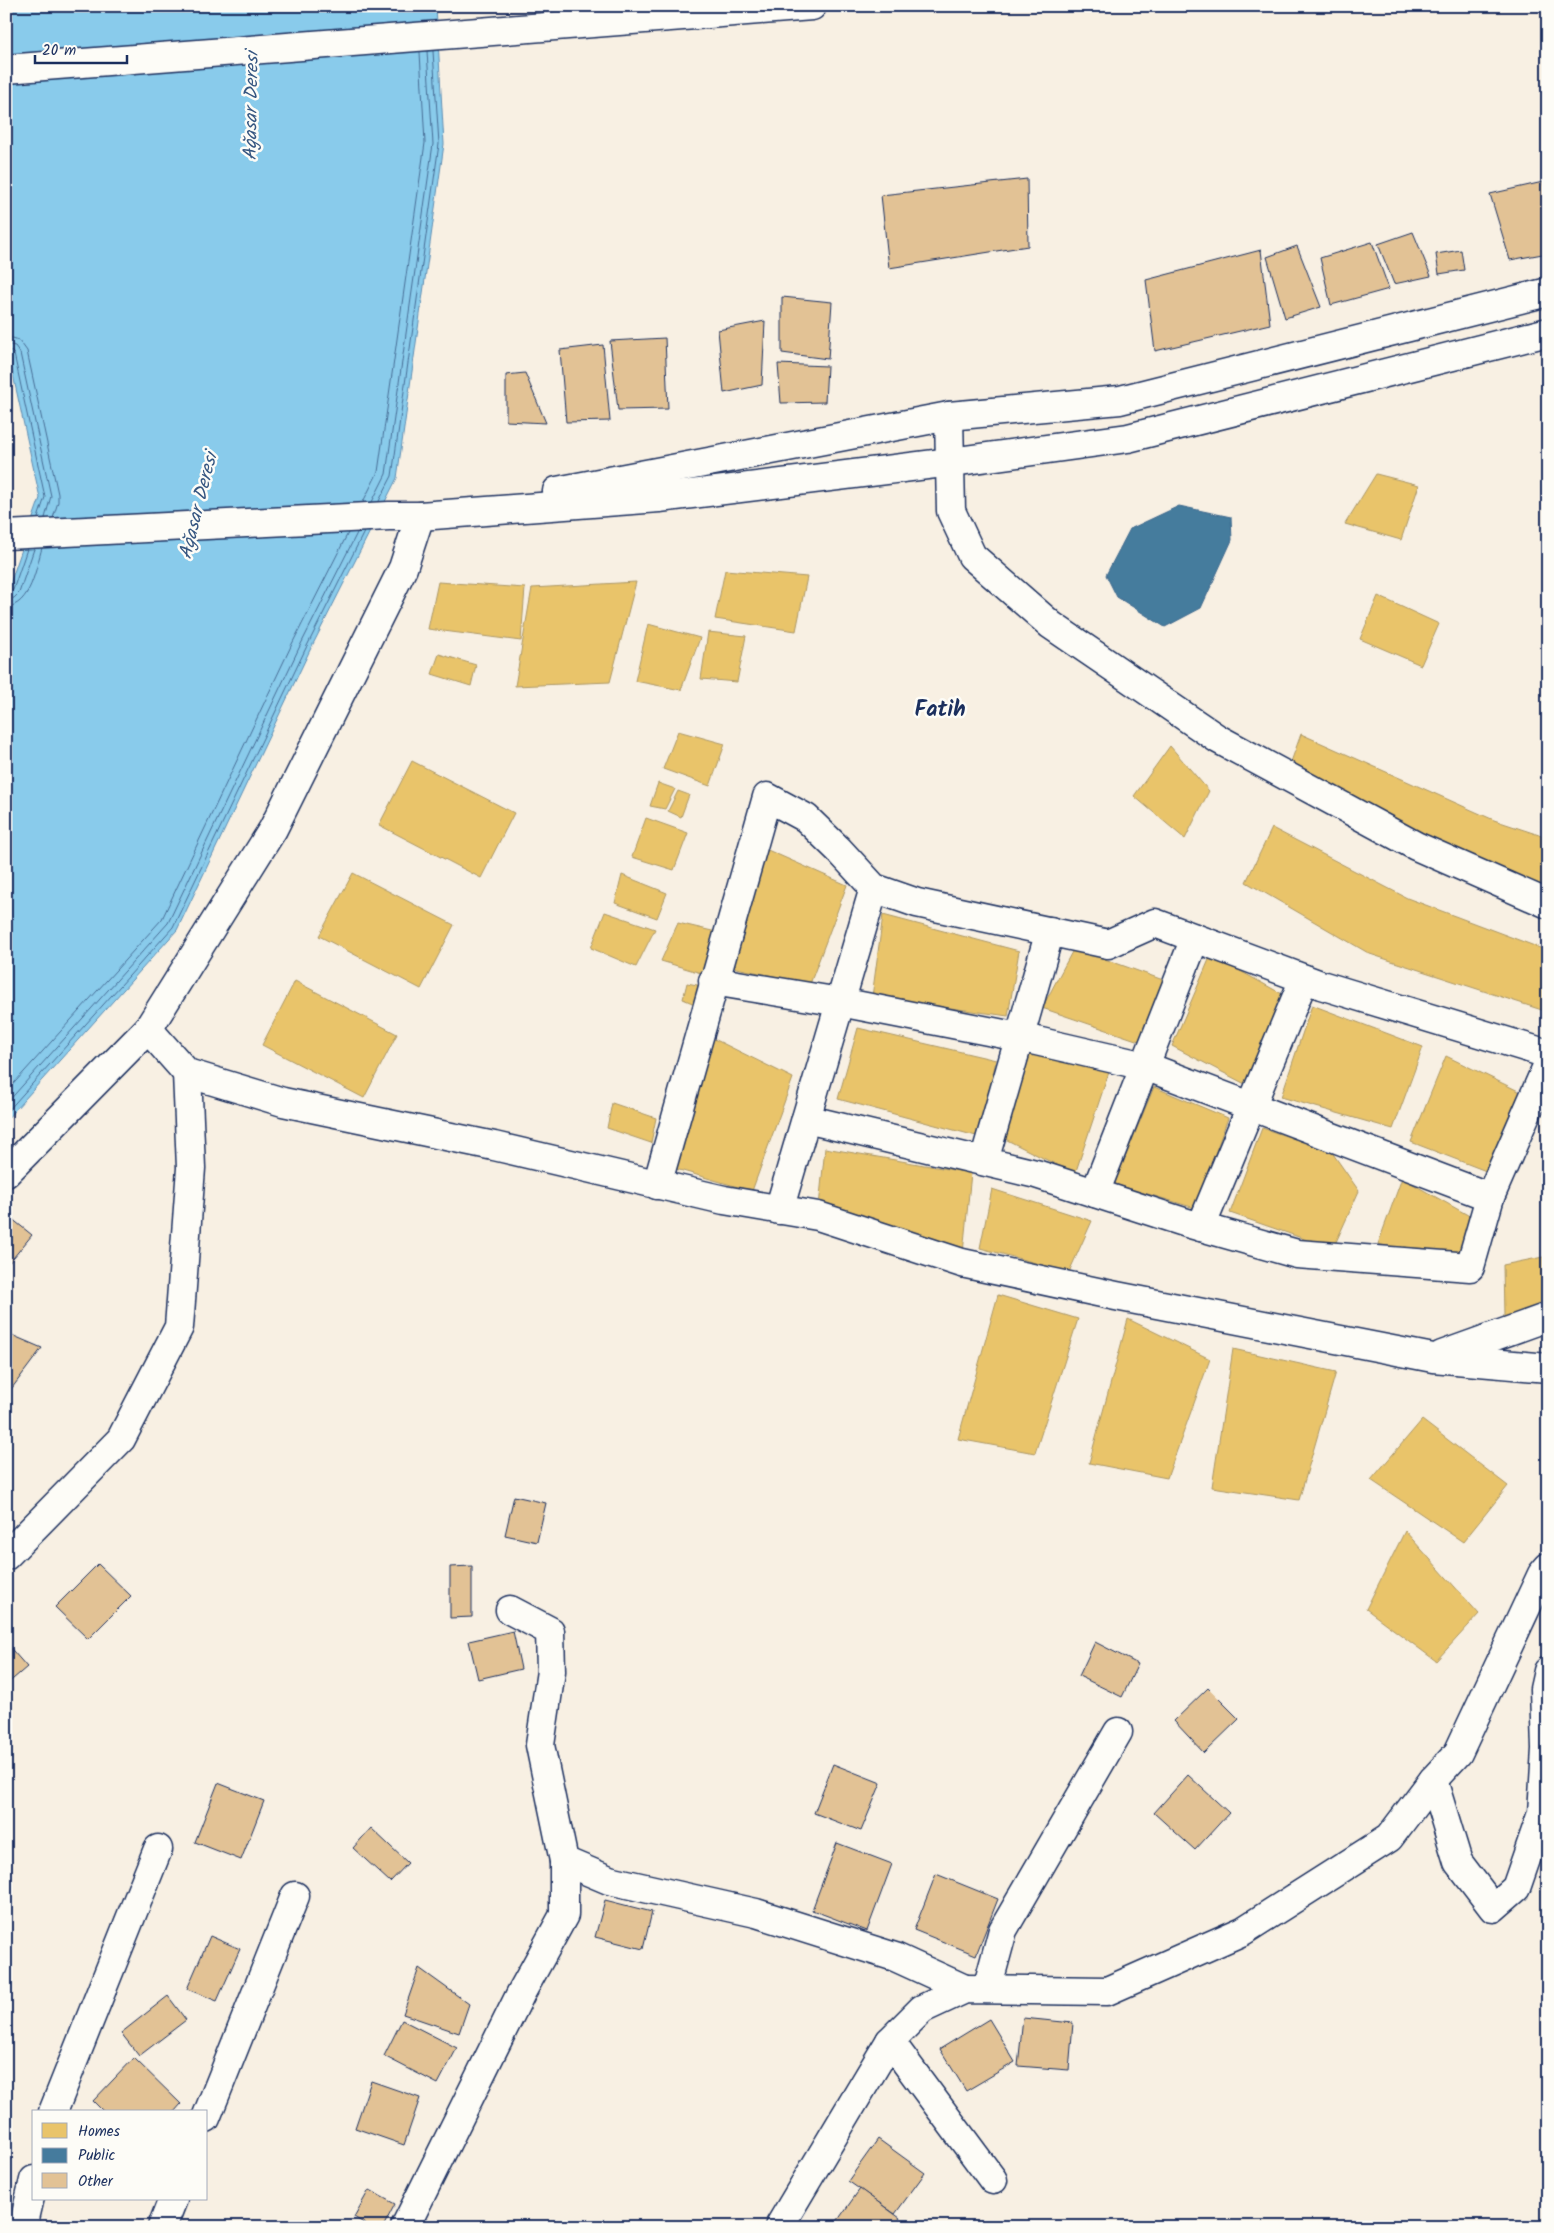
<svg xmlns="http://www.w3.org/2000/svg" width="1554" height="2233" viewBox="0 0 1554 2233" font-family="Kalam,sans-serif">
<style>
.water{fill:#89cbeb;stroke:#5d8db3}
.homes{fill:#e9c46a;stroke:#ab9766}
.public{fill:#457b9d;stroke:#38648a}
.lines{fill:none;stroke-linecap:round;stroke-linejoin:round}
.shore{stroke:#476d96;stroke-width:1}
.building{fill:#e2c295;stroke:#1b2f5e}
.minor-casing{stroke:#1b2f5e;stroke-width:31}
.tertiary-casing{stroke:#1b2f5e;stroke-width:31}
.secondary-casing{stroke:#1b2f5e;stroke-width:31}
.trunk-casing{stroke:#1b2f5e;stroke-width:31}
.minor{stroke:#fdfcf7;stroke-width:28}
.tertiary{stroke:#fdfcf7;stroke-width:28}
.secondary{stroke:#fdfcf7;stroke-width:28}
.trunk{stroke:#fdfcf7;stroke-width:28}
.labels{text-anchor:middle;dominant-baseline:central;stroke-width:5;stroke-linejoin:round;paint-order:stroke}
.water-label{font-size:19px;font-style:italic;fill:#365681;stroke:#fdfcf7}
.district-label{font-size:22px;font-weight:bold;fill:#1b2f5e;stroke:#fdfcf7}
</style>
<rect width="100%" height="100%" fill="#f8f0e3"/>
<filter id="ink" filterUnits="userSpaceOnUse"><feTurbulence type="fractalNoise" baseFrequency=".02" numOctaves="2"/><feDisplacementMap in="SourceGraphic" scale="10" xChannelSelector="R" yChannelSelector="G"/><feConvolveMatrix kernelMatrix="1 2 1 2 8 2 1 2 1" color-interpolation-filters="sRGB"/></filter>
<g filter="url(#ink)">
<polygon class="water" points="6,6 436,6 444,144 397,478 309,652 177,930 6,1120 6,595 40,498 6,343"/>
<g class="homes">
<polygon points="1376,474 1419,485 1401,540 1345,524"/>
<polygon points="725,570 807,577 796,631 715,619"/>
<polygon points="438,582 525,588 521,641 428,629"/>
<polygon points="636,582 610,682 515,686 532,588"/>
<polygon points="1378,596 1439,624 1421,665 1360,639"/>
<polygon points="648,624 700,638 681,690 635,681"/>
<polygon points="708,632 746,636 737,682 701,679"/>
<polygon points="439,654 476,665 471,686 432,674"/>
<polygon points="678,731 725,744 710,786 663,769"/>
<polygon points="1301,734 1494,820 1548,838 1548,901 1286,776"/>
<polygon points="1170,746 1209,791 1185,839 1134,796"/>
<polygon points="412,761 514,813 481,878 379,825"/>
<polygon points="658,783 675,789 665,809 650,806"/>
<polygon points="678,791 689,795 681,817 668,811"/>
<polygon points="646,818 688,833 674,870 632,857"/>
<polygon points="1272,828 1407,898 1548,951 1548,1012 1370,954 1246,882"/>
<polygon points="763,848 847,885 810,984 718,964"/>
<polygon points="353,873 454,925 421,989 319,936"/>
<polygon points="622,875 667,893 657,918 615,903"/>
<polygon points="605,912 655,929 636,967 591,948"/>
<polygon points="883,915 1019,951 1008,1016 872,997"/>
<polygon points="678,923 725,934 711,976 661,961"/>
<polygon points="1074,948 1177,985 1142,1042 1042,1008"/>
<polygon points="1211,955 1282,994 1247,1085 1172,1046"/>
<polygon points="295,981 397,1034 364,1098 262,1045"/>
<polygon points="687,983 702,986 697,1005 683,999"/>
<polygon points="1312,1005 1423,1047 1393,1129 1281,1097"/>
<polygon points="858,1028 996,1060 980,1137 838,1099"/>
<polygon points="712,1038 793,1078 752,1191 662,1165"/>
<polygon points="1035,1041 1109,1072 1075,1174 1001,1137"/>
<polygon points="1446,1056 1533,1098 1499,1176 1411,1142"/>
<polygon points="1154,1087 1228,1118 1195,1208 1114,1184"/>
<polygon points="612,1103 656,1118 651,1143 607,1128"/>
<polygon points="1262,1128 1331,1151 1359,1191 1336,1242 1319,1244 1230,1213"/>
<polygon points="825,1148 971,1173 962,1263 818,1216"/>
<polygon points="1402,1178 1482,1223 1470,1267 1378,1244"/>
<polygon points="992,1189 1092,1221 1069,1272 980,1248"/>
<polygon points="1548,1256 1548,1306 1504,1317 1503,1265"/>
<polygon points="998,1295 1078,1319 1035,1453 958,1439"/>
<polygon points="1128,1319 1210,1359 1167,1478 1089,1463"/>
<polygon points="1233,1349 1336,1372 1299,1500 1212,1487"/>
<polygon points="1422,1420 1508,1486 1463,1542 1371,1480"/>
<polygon points="1405,1531 1479,1614 1436,1661 1366,1609"/>
</g>
<polygon class="public" points="1179,506 1231,517 1232,540 1201,608 1165,627 1117,597 1106,575 1130,529"/>
<g class="lines">
<g class="shore">
<polyline points="6,336 19,340 27,351 58,494 58,502 53,518"/>
<polyline points="6,344 15,346 20,353 51,496 45,518"/>
<polyline points="6,350 11,351 14,354 45,497 38,518"/>
<polyline points="379,501 392,476 439,144 433,51"/>
<polyline points="363,502 378,472 425,143 420,52"/>
<polyline points="372,502 386,474 433,144 427,51"/>
<polyline points="6,594 13,590 27,549"/>
<polyline points="6,600 14,598 19,593 34,549"/>
<path d="M6,607C31,606 36,567 42,548"/>
<polyline points="6,1092 162,919 292,644 348,533"/>
<polyline points="6,1104 168,923 299,648 357,533"/>
<polyline points="6,1113 173,927 305,650 364,532"/>
</g>
</g>
<g class="building">
<polygon points="1027,179 1028,246 889,268 881,195"/>
<polygon points="1543,182 1548,199 1548,253 1510,260 1490,194"/>
<polygon points="1413,232 1431,276 1394,284 1378,244"/>
<polygon points="1372,242 1389,289 1331,305 1320,258"/>
<polygon points="1297,246 1321,307 1285,318 1267,257"/>
<polygon points="1261,250 1270,324 1155,351 1146,280"/>
<polygon points="1461,250 1464,270 1439,274 1436,254"/>
<polygon points="782,297 832,302 828,359 782,353"/>
<polygon points="765,321 762,385 724,393 718,330"/>
<polygon points="665,338 668,409 618,410 610,341"/>
<polygon points="603,345 610,421 566,422 560,350"/>
<polygon points="778,364 827,366 825,402 781,403"/>
<polygon points="525,373 546,423 506,421 506,375"/>
<polygon points="6,1214 32,1235 9,1263 6,1261"/>
<polygon points="7,1333 42,1348 6,1396 6,1334"/>
<polygon points="514,1496 546,1503 537,1542 505,1535"/>
<polygon points="98,1564 131,1596 88,1639 55,1607"/>
<polygon points="472,1566 472,1617 450,1618 450,1567"/>
<polygon points="513,1631 521,1669 478,1679 469,1641"/>
<polygon points="1095,1642 1138,1664 1122,1697 1079,1676"/>
<polygon points="6,1643 27,1667 6,1685"/>
<polygon points="1208,1688 1239,1719 1204,1753 1174,1721"/>
<polygon points="833,1764 881,1783 861,1831 814,1813"/>
<polygon points="1188,1775 1229,1813 1195,1850 1154,1813"/>
<polygon points="218,1783 264,1801 241,1860 195,1842"/>
<polygon points="371,1828 408,1863 390,1882 353,1848"/>
<polygon points="837,1843 892,1864 867,1931 812,1910"/>
<polygon points="936,1874 998,1899 976,1955 914,1930"/>
<polygon points="605,1900 652,1912 643,1949 595,1937"/>
<polygon points="210,1936 240,1949 217,2001 187,1989"/>
<polygon points="419,1968 469,2004 459,2033 403,2014"/>
<polygon points="168,1996 186,2020 139,2056 121,2033"/>
<polygon points="1023,2018 1073,2023 1069,2070 1018,2066"/>
<polygon points="989,2019 1015,2062 966,2091 940,2049"/>
<polygon points="402,2020 457,2048 438,2084 384,2056"/>
<polygon points="134,2058 181,2104 174,2112 104,2112 93,2101"/>
<polygon points="371,2081 420,2098 404,2145 355,2128"/>
<polygon points="878,2139 925,2173 895,2214 848,2181"/>
<polygon points="860,2189 900,2218 894,2227 833,2227"/>
<polygon points="369,2190 395,2204 383,2227 370,2227 354,2217"/>
</g>
<g class="lines">
<defs>
<g id="minor">
<polyline points="713,981 840,1002 1019,1037 1145,1066 1490,1197"/>
<polyline points="148,1029 187,1073 283,1102 494,1146 724,1200 818,1216 962,1263 1116,1296 1433,1358 1548,1368"/>
<polyline points="806,1119 1036,1174 1187,1223 1297,1254 1470,1267 1490,1197 1548,1064"/>
<polyline points="984,1161 1050,931"/>
<polyline points="6,1173 148,1029 273,829 403,568 420,516"/>
<polyline points="657,1185 767,797 806,818 839,850 874,888 917,903 1108,944 1155,923 1321,985 1548,1054"/>
<polyline points="1095,1193 1195,938"/>
<polyline points="779,1210 874,888"/>
<polyline points="1201,1227 1304,979"/>
<polyline points="1442,1355 1548,1317"/>
<polyline points="6,1556 121,1439 179,1327 191,1168 187,1073"/>
<polyline points="510,1610 550,1631 551,1671 540,1745 564,1861 609,1880 756,1913 895,1957 965,1989"/>
<polyline points="1433,1780 1458,1862 1493,1908 1516,1888 1542,1813 1546,1749 1544,1689 1548,1671"/>
<polyline points="987,1989 1003,1930 1118,1732"/>
<polyline points="890,2041 993,2180"/>
<polyline points="53,2112 158,1849"/>
<polyline points="206,2118 295,1896"/>
<polyline points="23,2227 34,2180"/>
<polyline points="162,2227 173,2199"/>
<polyline points="405,2227 521,1993 564,1915 564,1861"/>
</g>
<g id="tertiary">
<polyline points="949,416 951,511 972,556 1051,625 1218,739 1416,846 1548,904"/>
<polyline points="779,2227 890,2041 922,2009 965,1989 1107,1991 1243,1931 1389,1838 1433,1780 1458,1753 1542,1574 1548,1567"/>
</g>
<g id="secondary">
<polyline points="557,491 949,416 1120,400 1548,292"/>
<polyline points="6,535 389,516 420,516 659,498 951,462 1128,438 1548,332"/>
</g>
<polyline id="trunk" points="6,69 812,6"/>
</defs>
<use href="#minor" class="minor-casing"/>
<use href="#tertiary" class="tertiary-casing"/>
<use href="#secondary" class="secondary-casing"/>
<use href="#trunk" class="trunk-casing"/>
<use href="#minor" class="minor"/>
<use href="#tertiary" class="tertiary"/>
<use href="#secondary" class="secondary"/>
<use href="#trunk" class="trunk"/>
</g>
</g>
<g class="labels">
<g class="water-label">
<text transform="translate(252 106) rotate(-89)">Ağasar Deresi</text>
<text transform="translate(199 506) rotate(-76)">Ağasar Deresi</text>
</g>
<g class="district-label">
<text x="940" y="710">Fatih</text>
</g>
</g>
<rect width="1554" height="2233" fill="none" stroke="#fdfcf7" stroke-width="25"/>
<rect x="12" y="12" width="1529" height="2208" fill="none" stroke="#1b2f5e" stroke-width="2" filter="url(#ink)"/>
<rect x="32" y="2110" width="175" height="90" fill="#fdfcf7" stroke="#a3aaba"/>
<rect x="42" y="2123" width="25" height="15" fill="#e9c46a" stroke="#a3aaba"/>
<text x="78" y="2136" font-size="15" fill="#1b2f5e">Homes</text>
<rect x="42" y="2148" width="25" height="15" fill="#457b9d" stroke="#a3aaba"/>
<text x="78" y="2160" font-size="15" fill="#1b2f5e">Public</text>
<rect x="42" y="2173" width="25" height="15" fill="#e2c295" stroke="#a3aaba"/>
<text x="78" y="2186" font-size="15" fill="#1b2f5e">Other</text>
<path d="M35 55v8h92v-8" fill="none" stroke="#1b2f5e" stroke-width="2.5"/>
<text x="42" y="55" font-size="15" fill="#1b2f5e" stroke="#fdfcf7" stroke-width="4" paint-order="stroke">20 m</text>
</svg>
